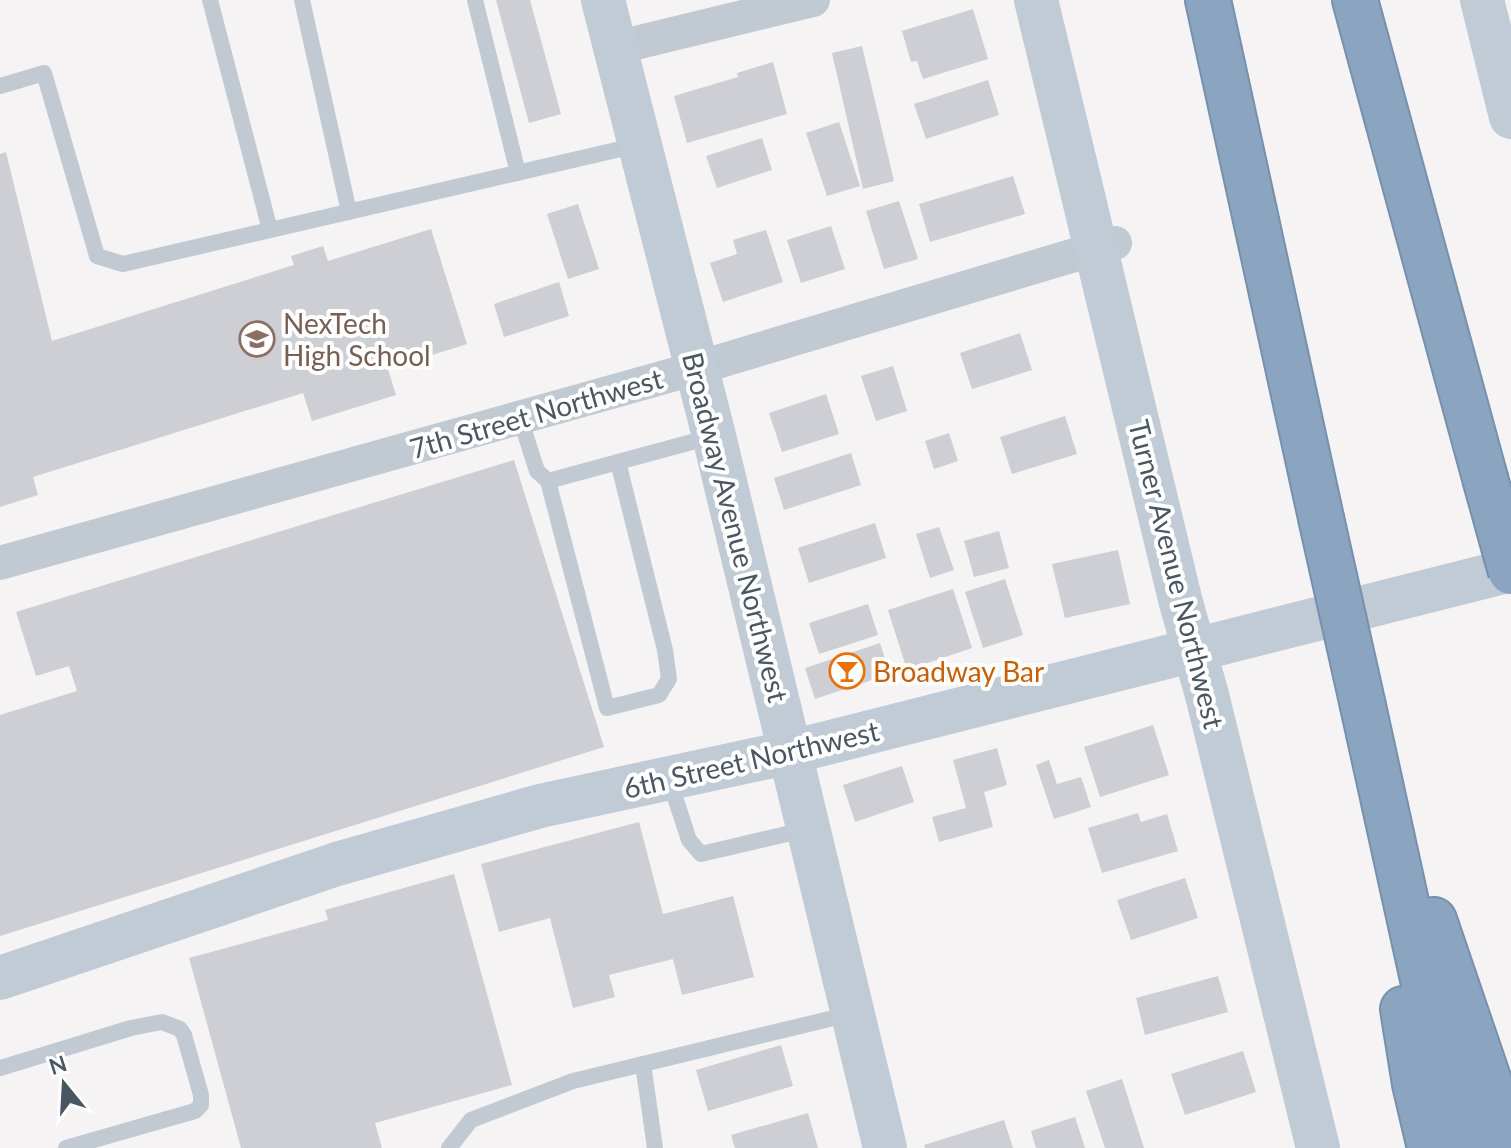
<svg xmlns="http://www.w3.org/2000/svg" width="1511" height="1148" viewBox="0 0 1511 1148" font-family="Lato,sans-serif">
<style>
.building{fill:#cdcfd5}
.lines{fill:none;stroke-linecap:round;stroke-linejoin:round}
.highway-casing{stroke:#7690ad;stroke-width:48}
.lane{stroke:#c1cad2;stroke-width:16}
.street{stroke:#c1cad2;stroke-width:34}
.secondary{stroke:#c1cbd6;stroke-width:44}
.highway{stroke:#8ba5c1;stroke-width:44}
.highway-bridge-casing{stroke:#7690ad;stroke-width:48;stroke-linecap:butt}
.highway-bridge{stroke:#8ba5c1;stroke-width:44}
.labels{text-anchor:middle;dominant-baseline:central;stroke-width:8;stroke-linejoin:round;paint-order:stroke}
.education-label{font-size:28px;fill:#785e54;stroke:#fff;text-anchor:start}
.street-label{font-size:28px;fill:#4a5661;stroke:#fff}
.food-label{font-size:28px;fill:#c56008;stroke:#fff;text-anchor:start}
</style>
<rect width="100%" height="100%" fill="#f5f3f3"/>
<g class="building">
<polygon points="496,0 530,0 561,114 529,123"/>
<polygon points="973,9 988,59 923,79 917,61 911,62 902,31"/>
<polygon points="862,46 894,181 863,189 832,53"/>
<polygon points="773,62 787,114 687,143 674,96 738,77 737,73"/>
<polygon points="988,80 999,115 926,139 914,104"/>
<polygon points="839,122 860,186 827,196 806,133"/>
<polygon points="762,138 772,170 717,188 706,156"/>
<polygon points="6,152 52,341 294,265 291,256 323,246 328,261 431,229 467,344 388,369 396,395 312,421 303,393 33,477 38,495 0,507 0,154"/>
<polygon points="1013,176 1025,214 930,242 919,204"/>
<polygon points="899,201 918,259 884,269 866,211"/>
<polygon points="578,204 599,269 568,279 547,214"/>
<polygon points="831,226 845,269 801,283 787,240"/>
<polygon points="766,230 783,282 723,302 710,263 737,254 733,240"/>
<polygon points="559,282 569,316 504,337 494,304"/>
<polygon points="1020,333 1032,370 972,389 960,353"/>
<polygon points="893,366 907,411 876,421 861,376"/>
<polygon points="826,394 839,434 782,452 769,413"/>
<polygon points="1065,416 1077,454 1012,474 1000,437"/>
<polygon points="949,433 958,461 934,469 925,441"/>
<polygon points="851,453 861,485 784,510 774,478"/>
<polygon points="514,460 604,747 0,936 0,715 77,691 69,666 36,676 16,612"/>
<polygon points="875,523 886,558 809,583 798,548"/>
<polygon points="939,527 954,570 930,578 916,534"/>
<polygon points="999,531 1009,568 974,577 964,541"/>
<polygon points="1118,550 1130,604 1065,618 1052,564"/>
<polygon points="1005,579 1023,635 983,648 965,592"/>
<polygon points="953,589 972,648 907,670 888,610"/>
<polygon points="868,604 878,635 819,654 809,623"/>
<polygon points="880,643 890,674 815,699 805,668"/>
<polygon points="1153,725 1169,775 1100,797 1084,747"/>
<polygon points="997,748 1007,785 984,792 993,827 939,842 932,817 966,808 953,760"/>
<polygon points="1049,760 1057,784 1081,777 1091,807 1054,819 1036,765"/>
<polygon points="902,766 914,802 855,822 843,785"/>
<polygon points="1138,813 1141,822 1167,814 1178,851 1102,873 1088,828"/>
<polygon points="639,822 663,914 733,896 754,977 682,995 673,959 609,975 615,997 573,1008 550,918 499,932 481,864"/>
<polygon points="454,874 512,1085 375,1123 382,1148 241,1148 189,958 328,920 325,910"/>
<polygon points="1185,878 1198,918 1131,940 1117,900"/>
<polygon points="1218,976 1228,1012 1145,1035 1136,998"/>
<polygon points="781,1045 793,1086 708,1111 696,1070"/>
<polygon points="1243,1051 1256,1092 1185,1115 1171,1074"/>
<polygon points="1122,1079 1144,1148 1105,1148 1086,1091"/>
<polygon points="808,1113 818,1148 735,1148 731,1135"/>
<polygon points="1075,1117 1085,1148 1036,1148 1031,1131"/>
<polygon points="1004,1120 1013,1148 925,1148 924,1145"/>
</g>
<g class="lines">
<defs>
<g id="highway">
<polyline points="1208,0 1321,518"/>
<polyline points="1355,0 1485,478"/>
<polyline points="1363,706 1431,1016 1467,1148"/>
<polyline points="1434,920 1511,1146"/>
<polyline points="1403,1009 1415,1084 1430,1148"/>
</g>
</defs>
<use href="#highway" class="highway-casing"/>
<g class="lane">
<polyline points="210,0 270,230"/>
<polyline points="302,0 349,212"/>
<polyline points="475,0 518,173"/>
<polyline points="0,86 44,73 97,256 123,264 638,145"/>
<polyline points="520,418 537,471 548,481 714,436"/>
<polyline points="548,481 607,708 659,695 669,679 665,650 618,462"/>
<polyline points="669,779 689,840 701,854 808,829"/>
<polyline points="643,1064 655,1148"/>
<polyline points="0,1068 131,1028 162,1022 180,1029 184,1035 201,1095 201,1105 195,1111 66,1148"/>
<polyline points="449,1148 471,1120 573,1081 850,1014"/>
</g>
<g class="street">
<polyline points="615,48 813,0"/>
<polyline points="0,563 697,368 1115,243"/>
</g>
<g class="secondary">
<polyline points="603,0 714,436 885,1148"/>
<polyline points="1036,0 1180,599 1207,695 1318,1148"/>
<polyline points="1482,0 1511,117"/>
<polyline points="0,978 337,864 540,806 791,752 1511,570"/>
</g>
<use href="#highway" class="highway"/>
<defs>
<g id="highway-bridge">
<polyline points="1485,478 1511,572"/>
<polyline points="1321,518 1363,706"/>
</g>
</defs>
<use href="#highway-bridge" class="highway-bridge-casing"/>
<use href="#highway-bridge" class="highway-bridge"/>
</g>
<defs>
<symbol id="school-ring" viewBox="-11 -11 22 22"><circle r="9.5" fill="#fff" stroke="#8d6e63" stroke-width="1.5"/><path d="M0-5L7-2L0 1L-7-2ZM-4 1L0 2.5L4 1V4Q0 6-4 4Z" fill="#8d6e63"/></symbol>
<symbol id="bar-ring" viewBox="-11 -11 22 22"><circle r="9.5" fill="#fff" stroke="#e8710a" stroke-width="1.5"/><path d="M-6-5H6L.8 .8V4.5H3.5V6h-7V4.5H-.8V.8Z" fill="#e8710a"/></symbol>
</defs>
<g fill-rule="evenodd">
<use href="#school-ring" x="237" y="319" width="40" height="40"/>
<use href="#bar-ring" x="827" y="651" width="40" height="40"/>
</g>
<g class="labels">
<g class="education-label">
<text x="283" y="323">NexTech<tspan x="283" dy="32">High School</tspan></text>
</g>
<g class="street-label">
<text transform="translate(536 413) rotate(-16)">7th Street Northwest</text>
<text transform="translate(736 527) rotate(76)">Broadway Avenue Northwest</text>
<text transform="translate(1177 574) rotate(76)">Turner Avenue Northwest</text>
<text transform="translate(751 759) rotate(-13)">6th Street Northwest</text>
</g>
<g class="food-label">
<text x="873" y="671">Broadway Bar</text>
</g>
</g>
<g transform="translate(64 1084) rotate(342)" stroke="#ffffff" stroke-width="6" paint-order="stroke">
<path d="M0-6L14 30L0 20L-14 30Z" fill="#4a5661"/>
<text y="-12" font-size="22" font-weight="bold" text-anchor="middle" fill="#4a5661">N</text>
</g>
</svg>
